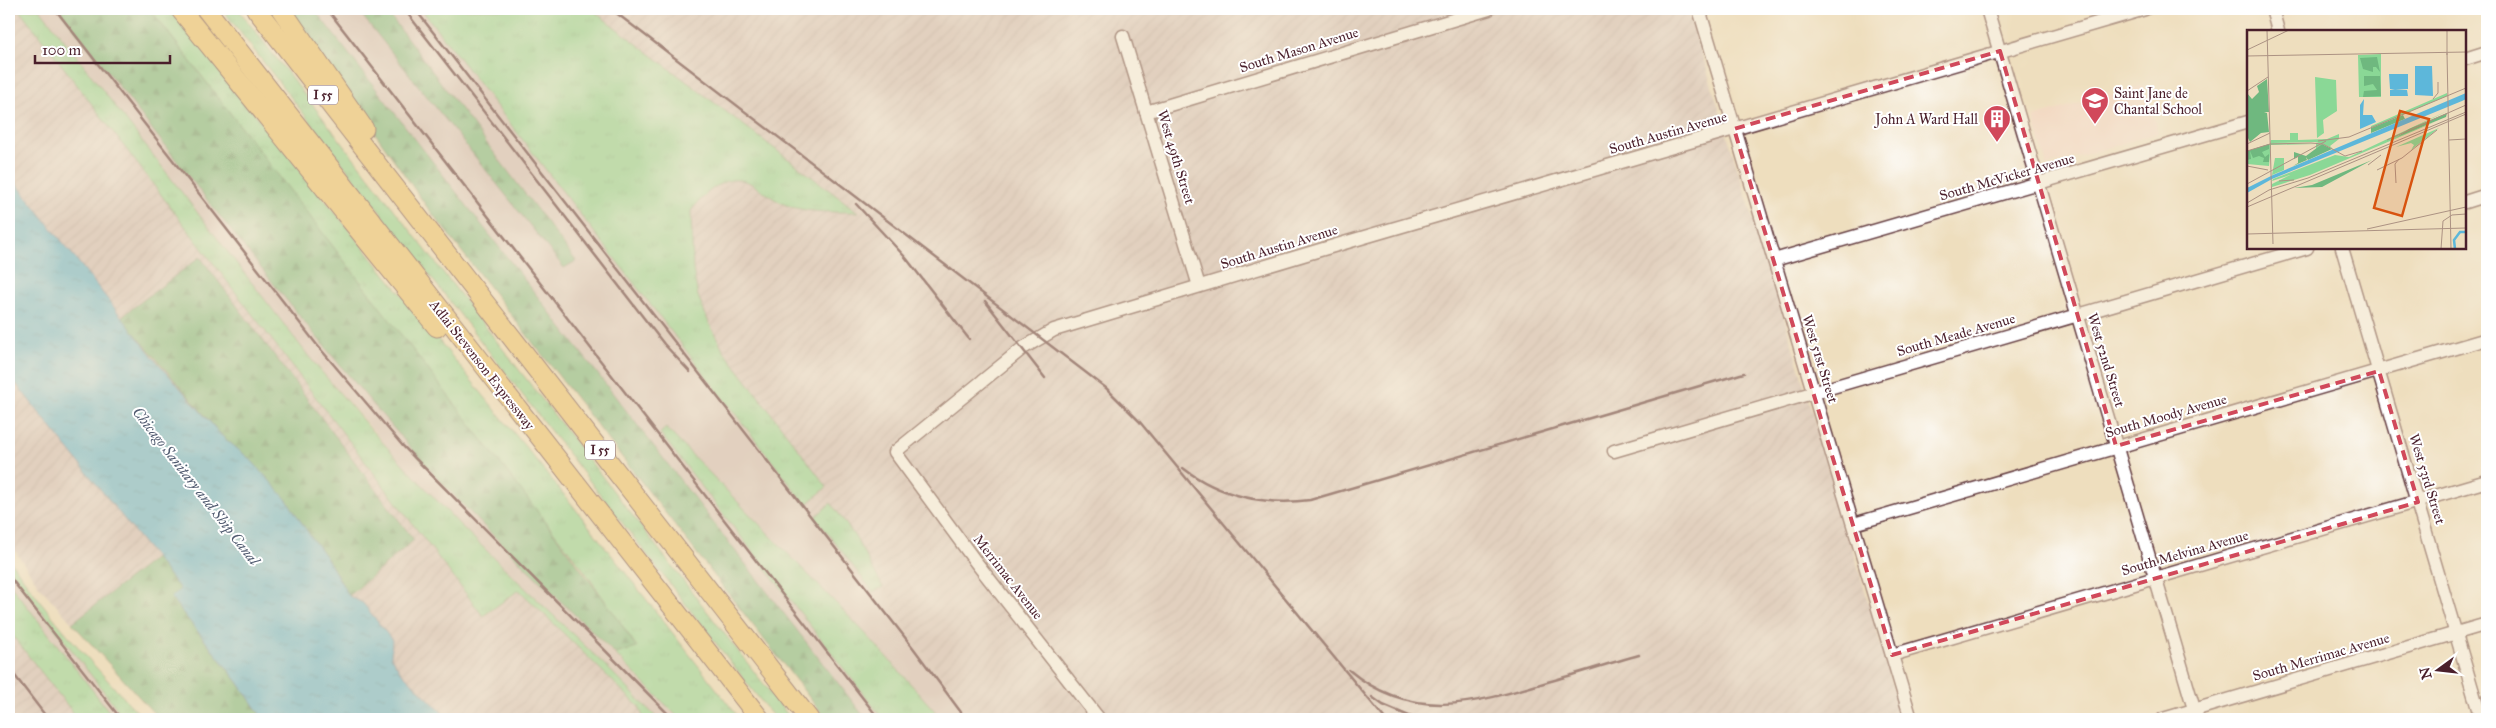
<svg xmlns="http://www.w3.org/2000/svg" width="2496" height="728" viewBox="0 0 2496 728" font-family="'IM FELL Great Primer',serif">
<style>
.built{fill:#f7d1c7}
.industrial{fill:url(#industrial-furrows)}
.railway{fill:#d2bfc0}
.grass{fill:url(#grass-tufts);stroke:#6a7c60}
.forest{fill:url(#forest-firs);stroke:#5c6c55}
.water{fill:url(#water-ripples);stroke:#546b82}
.lines{fill:none;stroke-linecap:round;stroke-linejoin:round}
.minor-casing{stroke:#633c41;stroke-width:15}
.highway-casing{stroke:#633c41;stroke-width:21}
.minor{stroke:#fff;stroke-width:12}
.highway{stroke:#f0c469;stroke-width:19}
.rail{stroke:#4a1f2b;stroke-width:2.5}
.marked{fill:none;stroke:#d1495b;stroke-width:4;stroke-dasharray:10 6;stroke-linejoin:round}
.labels{text-anchor:middle;dominant-baseline:central;stroke-width:4;stroke-linejoin:round;paint-order:stroke}
.shield{fill:#fff;stroke:#80626b;stroke-width:1}
.shield-label{font-size:12px;font-weight:bold;fill:#4a1f2b}
.street-label{font-size:14px;fill:#4a1f2b;stroke:#fff}
.poi-label{font-size:14px;fill:#4a1f2b;stroke:#fff;text-anchor:start}
.water-label{font-size:15px;font-style:italic;fill:#525c71;stroke:#fff}
.inset-river{fill:none;stroke:#5db7da;stroke-width:2.5}
.inset-road{fill:none;stroke:#ac9283;stroke-width:1}
.view{fill:#d8530f;fill-opacity:0.15;stroke:#d8530f;stroke-width:2.5}
.inset-edge{fill:none;stroke:#4a1f2b;stroke-width:2.5}
</style>
<defs>
<pattern id="industrial-furrows" width="10" height="10" patternUnits="userSpaceOnUse" patternTransform="scale(1.25)"><rect width="10" height="10" fill="#d2bfc0"/><path d="M-1 1l2-2M0 10L10 0M9 11l2-2" fill="none" stroke="#b6a4a5"/></pattern>
<pattern id="grass-tufts" width="24" height="20" patternUnits="userSpaceOnUse" patternTransform="scale(1.25)"><rect width="24" height="20" fill="#8ad896"/><path d="M3 7l-1-3M5 7V3M7 7l1-3M15 17l-1-3M17 17v-4M19 17l1-3" fill="none" stroke="#79b981"/></pattern>
<pattern id="forest-firs" width="22" height="20" patternUnits="userSpaceOnUse" patternTransform="scale(1.25)"><rect width="22" height="20" fill="#6fb87f"/><path d="M5 1l3.5 6h-7zM16 11l3.5 6h-7z" fill="#5d9568"/></pattern>
<pattern id="water-ripples" width="26" height="14" patternUnits="userSpaceOnUse" patternTransform="scale(1.25)"><rect width="26" height="14" fill="#5db7da"/><path d="M2 4q2-2 4 0t4 0M15 11q2-2 4 0t4 0" fill="none" stroke="#4f94b1"/></pattern>
</defs>
<rect width="100%" height="100%" fill="#fff"/>
<filter id="ink" filterUnits="userSpaceOnUse"><feTurbulence type="fractalNoise" baseFrequency=".02" numOctaves="2"/><feDisplacementMap in="SourceGraphic" scale="10" xChannelSelector="R" yChannelSelector="G"/><feConvolveMatrix kernelMatrix="1 2 1 2 8 2 1 2 1" color-interpolation-filters="sRGB"/></filter>
<filter id="wash" filterUnits="userSpaceOnUse"><feTurbulence type="fractalNoise" baseFrequency=".0096" numOctaves="4" result="noise"/><feDisplacementMap in="SourceGraphic" scale="20" xChannelSelector="R" yChannelSelector="G"/><feGaussianBlur stdDeviation="1.12" result="paint"/><feColorMatrix in="noise" values="0 0 0 0 0 0 0 0 0 0 0 0 0 0 0 0 0 1.4 0 .05"/><feComposite in="paint" operator="in"/></filter>
<g filter="url(#wash)">
<rect width="100%" height="100%" fill="#eedebe"/>
<polygon class="built" points="2143,85 2158,133 2047,166 2033,117"/>
<g class="industrial">
<polygon points="9,9 19,9 484,616 519,590 639,707 644,719 449,719 401,672 391,657 392,640 363,603 349,596 414,540 200,258 121,317 9,174"/>
<polygon points="421,9 1688,9 1784,317 1903,719 975,719 913,640 883,587 873,592"/>
<polygon points="9,375 155,558 72,623 39,586 9,542"/>
<polygon points="9,611 93,719 9,719"/>
</g>
<g class="railway">
<polygon points="40,9 59,9 199,189 368,399 497,538 680,719 658,719 612,672 459,524 404,466 310,358"/>
<polygon points="314,9 357,9 565,268 576,260 385,9 421,9 873,592 883,587 913,640 975,719 942,719 865,633 665,428 660,433 883,719 866,719"/>
<polygon points="9,569 125,719 115,719 9,583"/>
</g>
<g class="grass">
<polygon points="19,9 40,9 310,358 372,431 459,524 612,672 658,719 644,719 639,707 519,590 483,616"/>
<polygon points="150,9 170,9 570,502 740,719 680,719 615,654 637,647 583,569 450,401"/>
<polygon points="222,9 238,9 791,719 775,719"/>
<path d="M421,9H591L858,212C836,212 813,213 792,207C777,203 765,192 752,184C727,170 705,193 691,211L693,269L698,296L709,323L724,351L827,487L806,505Z"/>
<polygon points="666,428 865,633 942,719 883,719 660,433"/>
<polygon points="831,503 854,535 883,587 873,592 815,517"/>
<path d="M9,559C49,616 96,669 144,719H125L9,569Z"/>
<polygon points="9,583 115,719 78,719 9,631"/>
</g>
<g class="forest">
<path d="M59,9H150L538,512L616,616L637,648L615,654C551,591 484,530 424,463C295,318 178,162 59,9Z"/>
<polygon points="288,9 314,9 866,719 826,719 427,207"/>
<polygon points="357,9 385,9 576,261 564,268"/>
<polygon points="200,257 414,540 349,596 328,560 251,460 223,437 121,317"/>
<polygon points="155,558 181,590 171,598 238,682 263,719 159,719 72,623"/>
</g>
<polygon class="water" points="9,174 154,358 223,437 251,460 287,500 309,534 328,560 349,596 363,603 392,640 391,657 401,672 449,719 263,719 238,682 171,598 180,589 9,375"/>
</g>
<g filter="url(#ink)">
<g class="lines">
<defs>
<g id="minor">
<polyline points="1699,9 1911,719"/>
<polyline points="1987,9 2197,719"/>
<polyline points="2272,9 2278,31"/>
<polyline points="1123,36 1199,286"/>
<polyline points="2465,59 2487,52"/>
<polyline points="1146,112 1489,9"/>
<polyline points="2465,202 2487,195"/>
<polyline points="2342,248 2481,719"/>
<polyline points="1774,260 2248,122"/>
<polyline points="1614,451 2307,248"/>
<polyline points="1854,524 2487,339"/>
<polyline points="1892,655 2487,481"/>
<polyline points="1099,719 975,561 895,452 1023,348 1054,330 1320,250 2145,9"/>
<polyline points="2163,719 2487,624"/>
</g>
<g id="highway">
<polyline points="180,9 437,327"/>
<polyline points="206,9 760,719"/>
<polyline points="256,9 809,719"/>
<polyline points="281,9 364,129"/>
</g>
</defs>
<use href="#minor" class="minor-casing"/>
<use href="#highway" class="highway-casing"/>
<use href="#minor" class="minor"/>
<use href="#highway" class="highway"/>
<g class="rail">
<polyline points="55,9 317,345 402,445 673,719"/>
<polyline points="327,9 879,719"/>
<polyline points="404,9 664,344 690,372"/>
<polyline points="415,9 914,649 966,719"/>
<polyline points="611,9 1106,388 1139,421 1385,719"/>
<polyline points="856,204 906,258 969,339"/>
<polyline points="985,301 1045,378"/>
<path d="M1183,468C1219,496 1265,506 1310,500L1744,373"/>
<polyline points="9,576 121,719"/>
<polyline points="9,668 48,719"/>
<path d="M1349,670C1411,722 1474,704 1544,683C1576,674 1607,664 1639,655"/>
<polyline points="1372,697 1383,705 1416,719"/>
</g>
</g>
</g>
<path d="M0 0H2496V728H0ZM2000,51L2116,446L2379,371L2418,502L1892,655L1734,129Z" fill="#eedebe" fill-opacity=".55" fill-rule="evenodd"/>
<path class="marked" d="M2000,51L2116,446L2379,371L2418,502L1892,655L1734,129Z"/>
<defs>
<symbol id="school-pin" viewBox="-11 -11 22 30"><path d="M0 17L-7.5 6A9.5 9.5 0 1 1 7.5 6Z" fill="#d1495b" stroke="#fff"/><path d="M0-5L7-2L0 1L-7-2ZM-4 1L0 2.5L4 1V4Q0 6-4 4Z" fill="#fff"/></symbol>
<symbol id="building-pin" viewBox="-11 -11 22 30"><path d="M0 17L-7.5 6A9.5 9.5 0 1 1 7.5 6Z" fill="#d1495b" stroke="#fff"/><path d="M-4-6H4V6H1V3H-1V6H-4ZM-2.5-4.3h1.7v1.8h-1.7ZM.8-4.3h1.7v1.8H.8ZM-2.5-1h1.7V.8h-1.7ZM.8-1h1.7V.8H.8Z" fill="#fff"/></symbol>
</defs>
<g fill-rule="evenodd">
<use href="#school-pin" x="2079" y="85" width="32" height="43"/>
<use href="#building-pin" x="1981" y="103" width="32" height="43"/>
</g>
<g class="labels">
<g class="shield">
<rect x="308" y="85.5" width="30" height="19" rx="4"/>
<rect x="585" y="440.5" width="30" height="19" rx="4"/>
</g>
<g class="shield-label">
<text x="323" y="95">I 55</text>
<text x="600" y="450">I 55</text>
</g>
<g class="street-label">
<text transform="translate(1299 50) rotate(-17)">South Mason Avenue</text>
<text transform="translate(1668 133) rotate(-16)">South Austin Avenue</text>
<text transform="translate(1176 157) rotate(73)">West 49th Street</text>
<text transform="translate(2007 177) rotate(-16)">South McVicker Avenue</text>
<text transform="translate(1279 247) rotate(-17)">South Austin Avenue</text>
<text transform="translate(1956 335) rotate(-16)">South Meade Avenue</text>
<text transform="translate(1820 359) rotate(73)">West 51st Street</text>
<text transform="translate(2106 360) rotate(73)">West 52nd Street</text>
<text transform="translate(482 365) rotate(52)">Adlai Stevenson Expressway</text>
<text transform="translate(2166 416) rotate(-16)">South Moody Avenue</text>
<text transform="translate(2427 479) rotate(73)">West 53rd Street</text>
<text transform="translate(2185 553) rotate(-16)">South Melvina Avenue</text>
<text transform="translate(1008 577) rotate(52)">Merrimac Avenue</text>
<text transform="translate(2321 657) rotate(-16)">South Merrimac Avenue</text>
</g>
<g class="poi-label">
<text x="2114" y="93">Saint Jane de<tspan x="2114" dy="16">Chantal School</tspan></text>
<text x="1978" y="119" text-anchor="end">John A Ward Hall</text>
</g>
<g class="water-label">
<text transform="translate(196 486) rotate(52)">Chicago Sanitary and Ship Canal</text>
</g>
</g>
<g transform="translate(2247 30)">
<rect width="219" height="219" fill="#eedebe"/>
<path d="M134,24V67H112L111,25ZM200,63V66L124,98V96ZM200,81L150,106L188,92L63,145L25,157V154L43,145L25,151L26,149L88,125L102,127ZM192,98L164,120L167,115L164,113L149,117ZM43,103H51V110L80,109L92,104V109L83,116L86,119L76,114L68,112L25,113L75,114L69,119V114L24,115L22,136L0,134V121L23,114L24,110H43ZM28,128H37V140L25,145Z" fill="#8ad896"/>
<path d="M130,27L133,42L129,37H126V42L116,39L113,28ZM117,46H133L134,66L116,67L117,61L130,60L126,54L117,56ZM20,49L22,82H17L20,83L22,102L14,103L3,112L0,106V63L5,69L12,62L10,56ZM200,83L199,87L150,107L162,99ZM156,85L158,89L124,103V98ZM22,114V119L15,122L18,127L22,124V132H16L17,128L12,126L6,128L3,121L4,129L0,130V121ZM75,114L85,119L61,130L59,127L60,130L46,136L51,133V127L47,129V122L59,126ZM125,130L75,157L47,158L65,155Z" fill="#6fb87f"/>
<path d="M68,47L89,50L90,81L76,90L77,103L70,108Z" fill="#8ad896"/>
<path d="M168,36H185L186,66L168,65ZM142,44H161V59H148L160,60L161,66H143V60L148,59H143ZM219,63V69L215,71L25,149L0,163V158L26,145ZM117,69L116,85H125L129,92L113,99V75Z" fill="#5db7da"/>
<path class="inset-river" d="M208,219L207,210L213,202H219"/>
<path class="inset-road" d="M20,0L26,214M200,0V25M0,20L42,0M200,23L204,219M0,26L219,22M0,61L21,47M186,69L191,63V52M140,110L219,75M202,110L219,109M71,111L102,107L219,58M0,114L23,103M0,121L23,114L64,113L76,114L98,126L115,121M121,135L134,125M0,136L21,140M130,140L155,128L190,100M32,151L47,150M149,153L148,134L152,129M0,154L79,111M0,173L22,160L61,148L219,82M0,177L219,84M120,199L219,177M0,204L219,198M194,219L196,191L205,185L219,184"/>
<path class="view" d="M153,81L182,89L155,186L127,178Z"/>
<rect width="219" height="219" class="inset-edge"/>
</g>
<rect width="2496" height="728" fill="none" stroke="#fff" stroke-width="30"/>
<g transform="translate(2438 670) rotate(255)" stroke="#ffffff" stroke-width="4" paint-order="stroke">
<path d="M0-4L9 19L0 12L-9 19Z" fill="#4a1f2b"/>
<text y="-8" font-size="14" font-weight="bold" text-anchor="middle" fill="#4a1f2b">N</text>
</g>
<path d="M35 55v8h135v-8" fill="none" stroke="#4a1f2b" stroke-width="2.5"/>
<text x="42" y="55" font-size="15" fill="#4a1f2b" stroke="#ffffff" stroke-width="4" paint-order="stroke">100 m</text>
</svg>
